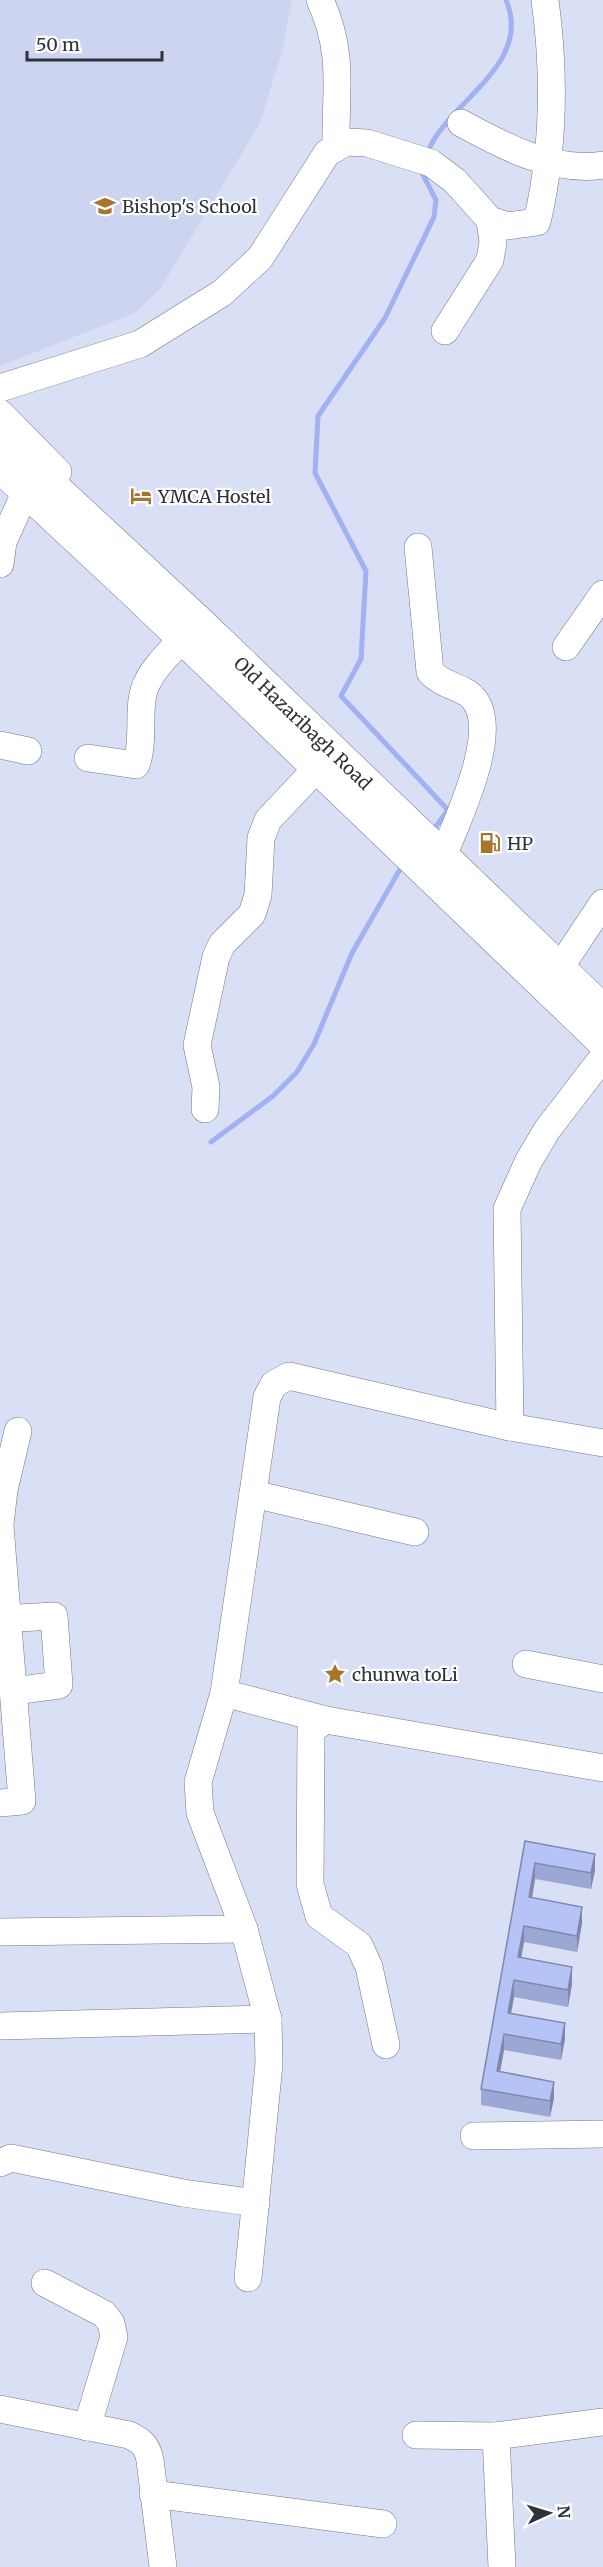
<svg xmlns="http://www.w3.org/2000/svg" width="603" height="2567" viewBox="0 0 603 2567" font-family="Merriweather,serif">
<style>
.built{fill:#ccd4f0}
.lines{fill:none;stroke-linecap:round;stroke-linejoin:round}
.stream{stroke:#a0b1f4;stroke-width:5}
.minor-casing{stroke:#72788a;stroke-width:28}
.major-casing{stroke:#72788a;stroke-width:34}
.minor{stroke:#fff;stroke-width:27}
.major{stroke:#fff;stroke-width:33}
.wall{fill:#9ca8d4}
.shaded-wall{fill:#7f88ad}
.building{fill:#b5c3f7;stroke:#7f88ad;stroke-width:1.5}
.labels{text-anchor:middle;dominant-baseline:central;stroke-width:4.5;stroke-linejoin:round;paint-order:stroke}
.poi-label{font-size:18px;fill:#2f323a;stroke:#fff;text-anchor:start}
.street-label{font-size:18px;fill:#2f323a;stroke:#fff}
</style>
<rect width="100%" height="100%" fill="#d9dff4"/>
<polygon class="built" points="0,0 292,0 282,52 260,123 160,289 135,313 0,366"/>
<g class="lines">
<g class="stream">
<path d="M429,149C451,100 533,64 506,0"/>
<polyline points="421,171 436,200 434,217 385,318 318,416 315,473 366,571 361,659 341,696 448,810 431,833"/>
<polyline points="211,1142 273,1096 297,1072 314,1044 352,953 403,864"/>
</g>
<defs>
<g id="minor">
<path d="M320,0C345,55 335,90 336,148"/>
<path d="M461,123C503,146 553,173 603,165"/>
<polyline points="445,331 490,260 493,242 490,220"/>
<path d="M0,388L140,344L222,293L260,258L327,153L346,142L367,143L431,163L455,181L490,220L508,226L537,222C554,149 555,74 545,0"/>
<polyline points="0,413 58,472"/>
<polyline points="0,470 129,590 603,1045"/>
<path d="M418,547L430,672C443,686 464,687 473,698C501,729 459,816 446,849"/>
<polyline points="0,564 3,542 24,495"/>
<polyline points="566,647 603,594"/>
<polyline points="0,745 28,751"/>
<path d="M88,758L136,765C146,739 135,703 148,681C155,666 170,653 181,640"/>
<polyline points="565,960 603,903"/>
<polyline points="205,1109 206,1087 197,1045 216,957 222,944 252,914 258,895 261,838 268,820 316,769"/>
<polyline points="510,1427 507,1209 528,1162 547,1130 603,1057"/>
<polyline points="253,1494 415,1532"/>
<polyline points="0,1524 4,1490 18,1431"/>
<polyline points="0,1526 22,1801 0,1803"/>
<polyline points="0,1619 54,1616 59,1685 14,1691"/>
<polyline points="526,1664 603,1679"/>
<polyline points="224,1693 326,1720"/>
<polyline points="0,1932 244,1929"/>
<polyline points="0,2026 268,2019"/>
<polyline points="386,2045 369,1967 359,1945 319,1916 310,1884 311,1730 326,1720 603,1768"/>
<polyline points="474,2136 603,2134"/>
<polyline points="0,2163 11,2158 183,2193 256,2203"/>
<polyline points="248,2278 269,2064 268,2019 244,1929 200,1813 198,1782 224,1693 267,1397 274,1384 289,1376 510,1427 603,1443"/>
<polyline points="45,2283 104,2314 111,2323 114,2337 87,2427"/>
<path d="M0,2409L129,2435C142,2441 147,2446 150,2460L163,2567"/>
<polyline points="416,2435 496,2436 603,2422"/>
<polyline points="496,2436 502,2567"/>
<polyline points="153,2494 383,2524"/>
</g>
<g id="major">
<path id="s1" d="M0,438L198,622L603,1011"/>
</g>
</defs>
<use href="#minor" class="minor-casing"/>
<use href="#major" class="major-casing"/>
<use href="#minor" class="minor"/>
<use href="#major" class="major"/>
</g>
<polygon class="wall" points="525,1841 595,1870 591,1889 535,1879 532,1898 582,1923 577,1952 524,1942 521,1958 572,1984 568,2007 514,1997 511,2014 565,2039 561,2060 504,2050 500,2072 554,2098 550,2117 481,2105 481,2089"/>
<g class="shaded-wall">
<polygon points="595,1854 595,1870 591,1889 591,1873"/>
<polygon points="535,1863 535,1879 529,1914 529,1897"/>
<polygon points="582,1907 582,1923 577,1952 577,1936"/>
<polygon points="524,1926 524,1942 518,1974 518,1957"/>
<polygon points="572,1967 572,1984 568,2007 568,1990"/>
<polygon points="514,1980 514,1997 508,2029 508,2013"/>
<polygon points="565,2023 565,2039 561,2060 561,2044"/>
<polygon points="504,2034 504,2050 497,2087 497,2071"/>
<polygon points="554,2082 554,2098 550,2117 550,2101"/>
</g>
<polygon class="building" points="525,1841 595,1854 591,1873 535,1863 529,1897 582,1907 577,1936 524,1926 518,1957 572,1967 568,1990 514,1980 508,2013 565,2023 561,2044 504,2034 497,2071 554,2082 550,2101 481,2089"/>
<defs>
<symbol id="school-bare" viewBox="-9 -9 18 18"><path d="M0-5L7-2L0 1L-7-2ZM-4 1L0 2.5L4 1V4Q0 6-4 4Z" fill="#a7752b" stroke="#fff" stroke-width="2.5" paint-order="stroke"/></symbol>
<symbol id="hotel-bare" viewBox="-9 -9 18 18"><path d="M-6-4.5h1.5V1H6V5H4.5V3h-9V5H-6ZM-4 0a1.8 1.8 0 1 1 3.6 0ZM.5 0V-2.5h3Q6-2.5 6 0Z" fill="#a7752b" stroke="#fff" stroke-width="2.5" paint-order="stroke"/></symbol>
<symbol id="fuel-bare" viewBox="-9 -9 18 18"><path d="M-5.5-6h7V0h2V4h1.3V-2.5L3-4.5l.8-.8L6-3V5H2.5V1h-1V6h-7ZM-4.2-4.7v3.2H.2V-4.7Z" fill="#a7752b" stroke="#fff" stroke-width="2.5" paint-order="stroke"/></symbol>
<symbol id="sight-bare" viewBox="-9 -9 18 18"><path d="M0-6L1.8-2.2L6-1.7L2.9 1.2L3.7 5.4L0 3.3L-3.7 5.4L-2.9 1.2L-6-1.7L-1.8-2.2Z" fill="#a7752b" stroke="#fff" stroke-width="2.5" paint-order="stroke"/></symbol>
</defs>
<g fill-rule="evenodd">
<use href="#school-bare" x="90" y="191" width="30" height="30"/>
<use href="#hotel-bare" x="126" y="481" width="30" height="30"/>
<use href="#fuel-bare" x="475" y="828" width="30" height="30"/>
<use href="#sight-bare" x="320" y="1659" width="30" height="30"/>
</g>
<g class="labels">
<g class="poi-label">
<text x="122" y="206">Bishop's School</text>
<text x="158" y="496">YMCA Hostel</text>
<text x="507" y="843">HP</text>
<text x="352" y="1674">chunwa toLi</text>
</g>
<g class="street-label">
<text stroke="none"><textPath href="#s1" startOffset="416">Old Hazaribagh Road</textPath></text>
</g>
</g>
<g transform="translate(549 2513) rotate(86)" stroke="#ffffff" stroke-width="4.5" paint-order="stroke">
<path d="M0-4.5L10 22L0 15L-10 22Z" fill="#2f323a"/>
<text y="-9" font-size="16" font-weight="bold" text-anchor="middle" fill="#2f323a">N</text>
</g>
<path d="M27 51v9h135v-9" fill="none" stroke="#2f323a" stroke-width="3"/>
<text x="36" y="51" font-size="18" fill="#2f323a" stroke="#ffffff" stroke-width="4.5" paint-order="stroke">50 m</text>
</svg>
